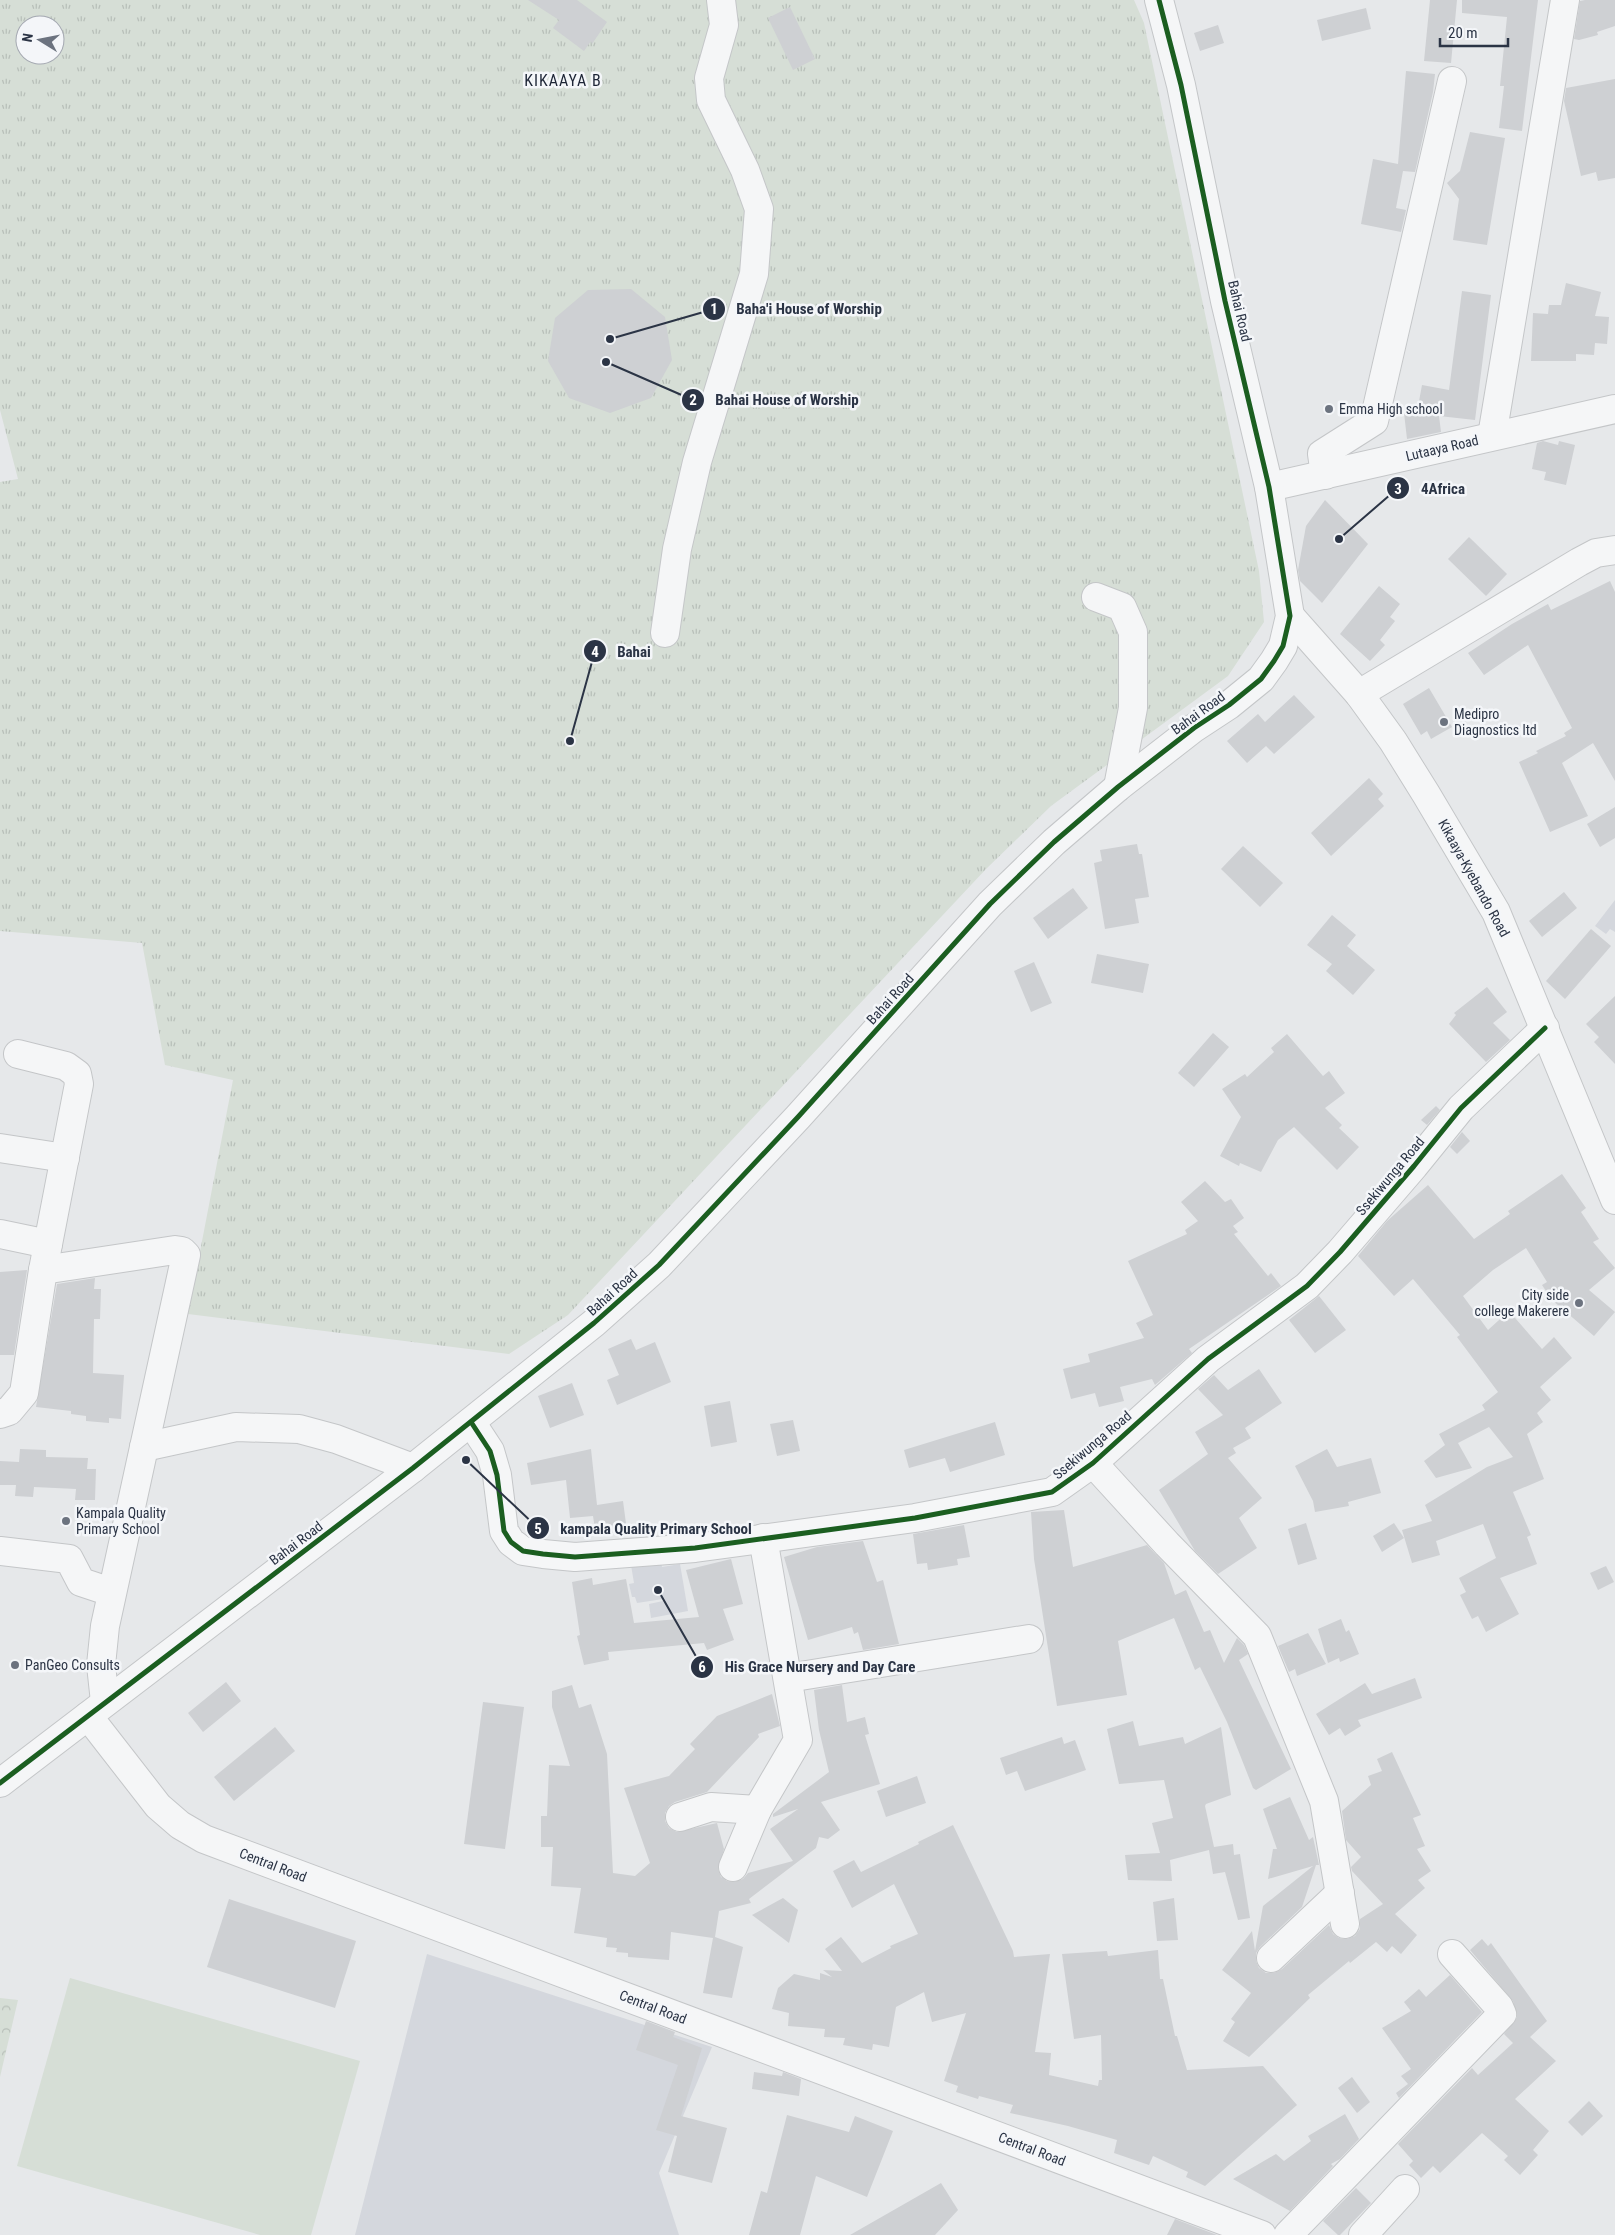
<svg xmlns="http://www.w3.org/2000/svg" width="1615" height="2235" viewBox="0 0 1615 2235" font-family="'Roboto Condensed',sans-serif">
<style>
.built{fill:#d4d7dd}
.grass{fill:#d6ded6}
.forest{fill:url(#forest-crowns)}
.park{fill:url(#park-tufts);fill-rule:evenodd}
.building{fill:#ced0d3}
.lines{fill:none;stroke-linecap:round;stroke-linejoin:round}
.minor-casing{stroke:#c4c6c8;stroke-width:30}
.minor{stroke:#f5f6f7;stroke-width:28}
.cycleway-casing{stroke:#f4f6f9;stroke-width:8}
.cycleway{stroke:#1b5e20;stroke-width:5}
.poi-dot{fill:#6c737f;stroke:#f4f6f9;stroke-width:2}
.labels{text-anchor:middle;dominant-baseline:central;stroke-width:5;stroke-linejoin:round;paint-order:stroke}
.street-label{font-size:14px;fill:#2b3445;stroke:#f4f6f9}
.poi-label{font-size:14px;fill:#2b3445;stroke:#f4f6f9;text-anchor:start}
.quarter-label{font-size:16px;letter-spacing:1px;fill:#1d2536;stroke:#f4f6f9}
.leader{fill:none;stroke:#2b3445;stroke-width:2}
.callout-dot{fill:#2b3445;stroke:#f4f6f9;stroke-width:2}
.mark-label{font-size:15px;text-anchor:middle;font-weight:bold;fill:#fff}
.callout-label{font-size:15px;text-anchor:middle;font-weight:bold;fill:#2b3445;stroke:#f4f6f9;stroke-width:5;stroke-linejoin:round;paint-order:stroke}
</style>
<defs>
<pattern id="forest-crowns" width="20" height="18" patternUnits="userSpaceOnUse" patternTransform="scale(1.25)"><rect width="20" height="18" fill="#d6ded6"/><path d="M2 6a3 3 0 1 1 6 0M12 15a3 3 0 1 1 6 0" fill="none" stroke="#b8bfb9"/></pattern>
<pattern id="park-tufts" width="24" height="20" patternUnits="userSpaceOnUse" patternTransform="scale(1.25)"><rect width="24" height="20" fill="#d6ded6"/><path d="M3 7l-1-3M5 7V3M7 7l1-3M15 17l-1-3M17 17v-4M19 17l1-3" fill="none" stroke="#b8bfb9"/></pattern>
</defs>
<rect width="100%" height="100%" fill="#e6e8ea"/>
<g class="built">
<polygon points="1615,900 1615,932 1610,929 1606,934 1595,926"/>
<polygon points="661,1560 662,1567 680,1564 688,1611 651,1618 649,1604 663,1601 663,1599 637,1603 635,1597 632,1597 629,1584 634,1583 631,1565"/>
<polygon points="427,1954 712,2047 659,2173 679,2235 355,2235"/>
</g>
<polygon class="grass" points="70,1978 360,2061 311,2235 260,2235 17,2166"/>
<polygon class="forest" points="0,1998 18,2000 0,2077"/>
<path class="park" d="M0,0H1134L1144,23L1259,571L1264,622L1228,676L1051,806L986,869L568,1315L509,1354L188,1314L233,1080L165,1065L142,943L0,931V482L18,479L0,410ZM25,25H55V55H25Z"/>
<g class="building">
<polygon points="528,0 577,0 607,22 592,44 591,41 584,51 553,28 559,20"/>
<polygon points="1430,0 1457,0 1451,63 1424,61"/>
<polygon points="1462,0 1538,0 1522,131 1499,128 1504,86 1500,86 1507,17 1462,13"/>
<polygon points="1585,0 1615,0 1615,26 1597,32 1598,35 1579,40 1574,39 1580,1"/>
<polygon points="790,7 815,59 793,70 768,18"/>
<polygon points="1366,8 1371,29 1322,41 1317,20"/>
<polygon points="1218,25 1224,43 1200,51 1194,33"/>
<polygon points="1406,71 1435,74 1433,92 1415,172 1403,171 1396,208 1406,210 1401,232 1361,224 1373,159 1398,164"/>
<polygon points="1615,79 1615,178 1598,181 1596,172 1581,176 1564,101 1566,88"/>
<polygon points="1470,132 1505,138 1487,245 1453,240 1459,199 1447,183 1460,171"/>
<polygon points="1566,283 1601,292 1595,316 1609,317 1607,344 1595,343 1594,355 1576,354 1576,361 1531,361 1533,313 1548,314 1549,305 1561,305"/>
<polygon points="631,289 665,317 672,360 651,398 610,413 569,398 548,361 555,318 588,290"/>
<polygon points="1462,291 1491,295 1475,420 1439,416 1441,432 1407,439 1404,413 1417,412 1422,385 1449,390"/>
<polygon points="1543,441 1558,445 1559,441 1575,445 1566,485 1544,480 1546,472 1532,469 1537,443"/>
<polygon points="1325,500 1368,544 1322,603 1300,581 1298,570 1306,526"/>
<polygon points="1469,537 1507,574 1486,596 1448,559"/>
<polygon points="1610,581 1615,592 1615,781 1593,743 1562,763 1588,816 1550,832 1519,762 1538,753 1536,751 1566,736 1564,733 1572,728 1528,645 1484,675 1468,653 1512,624 1548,604 1551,610"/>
<polygon points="1379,586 1400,604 1390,617 1395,621 1380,640 1385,645 1370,661 1340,634"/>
<polygon points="1429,688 1452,727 1431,739 1427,731 1421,735 1403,704"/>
<polygon points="1294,695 1315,717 1274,754 1266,746 1247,763 1227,741 1258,714 1265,722"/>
<polygon points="1369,778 1383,794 1378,799 1384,806 1331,856 1311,833"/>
<polygon points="1615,807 1615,838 1600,847 1587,824"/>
<polygon points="1137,844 1139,854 1142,854 1149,897 1135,899 1139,923 1105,929 1094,863 1102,861 1100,850"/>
<polygon points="1243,846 1283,883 1260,907 1221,869"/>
<polygon points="1073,888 1088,908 1048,939 1033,918"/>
<polygon points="1564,892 1577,908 1542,937 1529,921"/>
<polygon points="1332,915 1356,935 1347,946 1375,970 1353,995 1326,971 1332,964 1307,945"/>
<polygon points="1591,929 1611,946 1565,999 1546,981"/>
<polygon points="1097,954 1149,964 1143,993 1091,983"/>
<polygon points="1034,962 1052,1003 1031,1012 1014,971"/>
<polygon points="1487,987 1507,1012 1493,1023 1510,1040 1486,1062 1449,1024 1456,1015 1454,1013"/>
<polygon points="1615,996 1615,1064 1594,1042 1599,1037 1586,1024"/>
<polygon points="1213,1033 1229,1047 1194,1087 1178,1073"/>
<polygon points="1287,1034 1323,1076 1329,1071 1345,1093 1325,1108 1342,1125 1339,1128 1359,1147 1337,1170 1294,1127 1278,1140 1261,1172 1240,1163 1239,1166 1220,1156 1241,1117 1222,1089 1245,1074 1247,1077 1274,1052 1271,1048"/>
<polygon points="1436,1106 1440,1110 1427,1125 1421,1120"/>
<polygon points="1462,1132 1470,1141 1457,1154 1450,1147"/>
<polygon points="1562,1174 1586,1208 1581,1212 1599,1239 1593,1242 1615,1268 1589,1290 1615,1312 1594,1336 1552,1300 1542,1285 1547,1282 1526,1248 1493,1270 1463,1296 1488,1330 1509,1311 1542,1349 1554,1337 1572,1358 1540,1387 1551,1400 1537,1413 1543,1422 1527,1434 1544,1479 1513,1492 1531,1535 1527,1537 1537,1564 1500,1578 1519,1614 1486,1632 1478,1616 1472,1619 1460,1595 1466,1592 1459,1578 1496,1558 1483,1524 1436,1541 1440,1555 1412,1563 1402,1530 1432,1521 1425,1505 1487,1467 1513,1457 1489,1427 1458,1443 1472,1468 1436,1478 1424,1461 1445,1445 1439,1434 1485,1410 1482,1405 1498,1392 1457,1337 1460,1335 1413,1279 1394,1296 1358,1256 1387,1221 1428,1185 1474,1239 1510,1214 1508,1211"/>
<polygon points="1205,1181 1225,1202 1231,1199 1244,1218 1233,1226 1238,1232 1234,1234 1268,1276 1271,1273 1281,1286 1189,1349 1192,1353 1155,1385 1152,1379 1120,1387 1124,1401 1099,1407 1095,1393 1071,1399 1063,1369 1090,1362 1088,1354 1144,1338 1136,1323 1153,1315 1128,1261 1187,1234 1185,1230 1198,1221 1181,1202"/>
<polygon points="27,1270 14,1355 0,1355 0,1272"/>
<polygon points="95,1278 94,1289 101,1289 100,1319 94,1319 93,1373 124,1375 121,1419 109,1418 109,1423 86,1421 86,1416 71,1414 71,1411 36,1407 57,1284"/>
<polygon points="1319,1296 1346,1330 1315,1353 1289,1320"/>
<polygon points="631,1339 636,1350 655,1342 671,1382 617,1405 607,1380 619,1375 608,1349"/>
<polygon points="1259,1369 1282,1403 1245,1428 1251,1438 1233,1448 1236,1453 1228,1458 1262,1498 1239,1518 1257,1548 1218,1574 1195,1551 1159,1490 1208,1454 1195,1432 1223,1415 1198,1389 1214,1375 1228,1390"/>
<polygon points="572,1383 584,1415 550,1428 538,1396"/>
<polygon points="730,1401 737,1442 711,1447 704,1406"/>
<polygon points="793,1420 800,1451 777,1456 770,1424"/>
<polygon points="995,1422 1005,1455 950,1472 945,1458 909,1468 904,1450"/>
<polygon points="20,1449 46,1450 46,1457 88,1458 87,1469 96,1469 95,1500 75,1500 76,1489 34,1487 33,1497 15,1496 16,1485 0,1485 0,1461 19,1462"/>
<polygon points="591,1449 597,1505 623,1501 627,1531 596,1535 593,1516 570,1518 566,1480 531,1485 527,1463"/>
<polygon points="1327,1449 1337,1467 1371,1458 1381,1493 1348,1502 1349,1506 1315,1512 1313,1501 1295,1466"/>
<polygon points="1064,1510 1073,1567 1147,1545 1164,1563 1175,1595 1186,1590 1204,1632 1210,1630 1224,1663 1237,1638 1244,1645 1248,1654 1239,1660 1291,1769 1256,1790 1253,1788 1227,1722 1200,1667 1195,1670 1174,1618 1118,1641 1127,1695 1057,1706 1034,1559 1031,1512"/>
<polygon points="1306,1523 1317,1559 1298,1565 1288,1529"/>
<polygon points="1394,1523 1404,1538 1382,1552 1373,1536"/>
<polygon points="964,1525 970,1557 957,1559 958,1565 928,1570 927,1563 917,1564 913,1534"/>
<polygon points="863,1541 877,1582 883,1580 899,1644 863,1650 858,1632 854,1634 852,1627 808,1640 784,1557 817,1547"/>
<polygon points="731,1559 743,1604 723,1609 734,1640 707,1650 704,1643 608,1652 609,1660 584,1665 577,1636 580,1635 572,1582 592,1578 593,1585 626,1579 634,1623 699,1617 686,1570"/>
<polygon points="1606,1566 1614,1582 1598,1590 1590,1573"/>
<polygon points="1341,1619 1346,1632 1349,1630 1359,1654 1340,1662 1339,1658 1328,1663 1318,1629"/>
<polygon points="1308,1633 1326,1664 1297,1676 1295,1669 1289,1672 1278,1646"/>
<polygon points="1415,1678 1422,1698 1358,1720 1361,1726 1345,1736 1340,1728 1329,1735 1316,1714 1365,1683 1372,1694"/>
<polygon points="226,1682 241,1701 203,1732 188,1713"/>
<polygon points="572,1685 579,1708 591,1704 607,1754 613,1873 635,1876 650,1863 624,1788 669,1776 695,1749 690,1744 717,1716 772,1694 780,1726 758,1734 759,1737 707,1792 675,1802 669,1806 665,1813 665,1821 669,1828 677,1832 717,1823 724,1849 718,1869 721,1877 727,1881 734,1882 743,1879 748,1873 793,1861 770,1829 798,1809 773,1817 773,1814 829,1772 819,1730 814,1690 842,1685 847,1722 865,1717 869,1734 865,1735 880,1784 821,1802 840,1830 828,1839 819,1837 816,1848 749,1899 751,1903 719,1911 715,1937 743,1947 732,1998 703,1993 713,1938 671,1932 669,1960 628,1957 628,1953 616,1952 617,1948 606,1947 607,1938 574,1933 581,1888 551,1886 553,1847 541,1847 541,1816 547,1816 549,1765 570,1766 552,1707 552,1691"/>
<polygon points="483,1702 524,1707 505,1849 464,1844"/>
<polygon points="1133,1721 1139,1746 1183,1737 1185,1744 1221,1727 1231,1795 1206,1804 1205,1806 1214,1847 1233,1844 1234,1855 1240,1854 1250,1918 1238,1920 1225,1872 1213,1874 1209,1850 1170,1860 1172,1881 1128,1880 1125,1855 1160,1853 1152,1823 1173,1818 1164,1780 1119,1784 1107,1729"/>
<polygon points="275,1727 295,1751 234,1801 214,1777"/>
<polygon points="1062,1737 1064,1744 1075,1740 1086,1770 1025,1791 1017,1771 1006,1775 1000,1758"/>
<polygon points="1392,1752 1421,1815 1413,1818 1425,1846 1417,1849 1431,1871 1418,1880 1425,1888 1395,1914 1417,1935 1401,1954 1392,1946 1387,1952 1376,1942 1350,1963 1349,1961 1308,1995 1310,1998 1249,2057 1223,2041 1235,2022 1231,2019 1251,1993 1222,1970 1252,1931 1255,1951 1263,1906 1313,1866 1268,1879 1273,1849 1277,1849 1263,1809 1290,1797 1309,1840 1313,1837 1319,1865 1316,1865 1302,1907 1260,1947 1256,1953 1256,1961 1259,1968 1266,1973 1274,1973 1282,1969 1329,1925 1333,1934 1339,1938 1347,1939 1355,1936 1360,1929 1360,1919 1383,1904 1352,1871 1351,1867 1361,1857 1346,1840 1342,1811 1371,1785 1368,1776 1382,1771 1377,1759"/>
<polygon points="917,1776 926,1803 886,1817 877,1791"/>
<polygon points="953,1825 1013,1951 1014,1957 1050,1954 1035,2052 1051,2053 1049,2075 1098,2086 1099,2080 1102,2080 1101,2035 1074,2039 1062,1954 1107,1951 1108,1956 1158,1950 1160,1979 1163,1979 1175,2036 1177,2036 1187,2070 1263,2066 1297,2105 1205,2186 1186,2177 1188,2172 1153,2156 1149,2165 1114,2153 1117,2140 1068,2126 1010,2113 1013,2105 979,2096 978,2099 956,2092 958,2086 944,2081 966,2013 932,2022 924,1992 896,2007 889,2047 873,2044 872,2050 843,2045 845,2038 824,2037 825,2029 788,2026 789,2013 772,2009 778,1988 794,1974 820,1980 820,1973 832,1977 823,1970 842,1971 825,1949 841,1937 862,1963 891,1948 890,1946 918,1934 894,1884 852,1908 833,1871 854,1860 861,1872 919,1844 918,1842"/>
<polygon points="783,1898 798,1910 789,1943 752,1915"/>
<polygon points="1174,1898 1178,1940 1157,1941 1153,1902"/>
<polygon points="229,1899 356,1941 335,2008 207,1967"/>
<polygon points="1482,1939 1488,1946 1491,1943 1547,2021 1530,2037 1556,2061 1515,2099 1549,2131 1533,2150 1538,2155 1520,2175 1504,2160 1508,2156 1482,2133 1440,2173 1433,2166 1421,2178 1409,2165 1413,2161 1398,2144 1472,2068 1478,2075 1513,2043 1504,2034 1517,2017 1513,2001 1470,1950"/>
<polygon points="1450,1975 1482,2012 1399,2098 1396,2093 1408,2084 1401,2076 1411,2069 1382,2028 1411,2011 1404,2002 1419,1989 1426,1997"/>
<polygon points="646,2021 675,2032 673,2037 702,2048 681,2116 727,2128 712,2183 668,2172 677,2136 656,2130 678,2065 636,2050"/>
<polygon points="754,2072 782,2076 783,2072 801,2079 799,2096 752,2089"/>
<polygon points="1352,2077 1370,2102 1357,2113 1338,2088"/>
<polygon points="1589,2101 1603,2116 1582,2136 1568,2122"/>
<polygon points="1345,2114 1359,2139 1340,2159 1331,2164 1333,2166 1290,2211 1233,2179 1276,2154 1284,2161 1311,2141 1308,2136"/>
<polygon points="787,2115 849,2132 855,2116 893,2131 867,2197 816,2176 800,2235 749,2235 761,2191 767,2193"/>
<polygon points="941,2183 958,2210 935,2235 850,2235"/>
<polygon points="1356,2188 1371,2203 1340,2235 1338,2235 1323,2221"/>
<polygon points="1175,2219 1217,2235 1167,2235"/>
</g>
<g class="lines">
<defs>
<g id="minor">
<polyline points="1492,436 1565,0"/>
<polyline points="1325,475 1322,454 1374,421 1452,81"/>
<polyline points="1269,487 1615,409"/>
<polyline points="1096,597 1122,607 1133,632 1133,708 1118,787"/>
<polyline points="1290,616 1359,694 1393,741 1426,794 1496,912 1615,1200"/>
<polyline points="665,633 677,549 697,462 754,274 759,209 745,170 711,100 709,78 724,25 721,0"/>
<polyline points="1359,694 1579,562 1596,553 1615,550"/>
<polyline points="18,1054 66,1066 77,1074 79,1084 43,1270"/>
<polyline points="0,1148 65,1158"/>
<polyline points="0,1234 48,1244"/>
<polyline points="0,1414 9,1411 24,1393 43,1270 175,1250 182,1251 186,1255 105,1626 101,1665 105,1702"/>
<polyline points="471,1422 490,1451 497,1475 504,1531 511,1542 523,1551 543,1554 575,1557 695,1548 915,1518 1052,1492 1093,1463 1208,1359 1307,1286 1340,1252 1414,1166 1461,1108 1545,1028"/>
<polyline points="144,1447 236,1427 299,1429 336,1439 413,1468"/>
<polyline points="1093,1463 1167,1544 1257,1636 1324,1801 1345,1924"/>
<polyline points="0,1551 69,1559 81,1582 111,1592"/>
<polyline points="788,1678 1029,1639"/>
<polyline points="88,1716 158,1806 180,1825 204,1839 1262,2235"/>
<polyline points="0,1783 413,1468 594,1323 659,1265 798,1117 990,904 1054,842 1118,787 1194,728 1229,705 1261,679 1274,661 1283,646 1290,616 1269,487 1225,301 1181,85 1159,0"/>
<polyline points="680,1817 711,1807 757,1810"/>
<polyline points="733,1867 757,1810 798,1740 763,1538"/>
<polyline points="1271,1958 1340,1893"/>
<polyline points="1288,2235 1502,2014 1499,2007 1452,1954"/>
<polyline points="1363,2235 1405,2189"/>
</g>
</defs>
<use href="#minor" class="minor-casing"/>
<use href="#minor" class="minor"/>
<defs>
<g id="cycleway">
<polyline points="471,1422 490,1451 497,1475 504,1531 511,1542 523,1551 543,1554 575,1557 695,1548 915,1518 1052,1492 1093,1463 1208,1359 1307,1286 1340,1252 1414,1166 1461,1108 1545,1028"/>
<polyline points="0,1783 413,1468 594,1323 659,1265 798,1117 990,904 1054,842 1118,787 1194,728 1229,705 1261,679 1274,661 1283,646 1290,616 1269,487 1225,301 1181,85 1159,0"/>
</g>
</defs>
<use href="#cycleway" class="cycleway-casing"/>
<use href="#cycleway" class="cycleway"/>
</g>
<g class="poi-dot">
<circle cx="1329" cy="409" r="5"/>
<circle cx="1444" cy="722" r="5"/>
<circle cx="1579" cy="1303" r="5"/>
<circle cx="66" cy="1521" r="5"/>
<circle cx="15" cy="1665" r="5"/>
</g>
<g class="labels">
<g class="street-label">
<text transform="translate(1240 311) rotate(77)">Bahai Road</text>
<text transform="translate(1442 448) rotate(-13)">Lutaaya Road</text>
<text transform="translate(1198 713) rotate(-36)">Bahai Road</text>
<text transform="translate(1474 878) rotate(61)">Kikaaya-Kyebando Road</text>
<text transform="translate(890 999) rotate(-48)">Bahai Road</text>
<text transform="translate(1390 1176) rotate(-50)">Ssekiwunga Road</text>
<text transform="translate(612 1292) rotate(-42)">Bahai Road</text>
<text transform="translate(1092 1445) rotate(-40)">Ssekiwunga Road</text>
<text transform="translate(296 1543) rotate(-37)">Bahai Road</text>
<text transform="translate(273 1865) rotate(21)">Central Road</text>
<text transform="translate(653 2007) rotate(21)">Central Road</text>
<text transform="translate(1032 2149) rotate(21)">Central Road</text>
</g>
<g class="poi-label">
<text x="1339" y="409">Emma High school</text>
<text x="1454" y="714">Medipro<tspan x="1454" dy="16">Diagnostics ltd</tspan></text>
<text x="1569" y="1295" text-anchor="end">City side<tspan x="1569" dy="16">college Makerere</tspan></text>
<text x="76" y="1513">Kampala Quality<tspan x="76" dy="16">Primary School</tspan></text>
<text x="25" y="1665">PanGeo Consults</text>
</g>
<g class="quarter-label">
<text x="563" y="80">KIKAAYA B</text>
</g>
</g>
<path class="leader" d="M610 339L714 309M606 362L693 400M1339 539L1398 488M570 741L595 651M466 1460L538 1528M658 1590L702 1667"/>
<g class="callout-dot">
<circle cx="610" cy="339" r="5"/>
<circle cx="606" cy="362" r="5"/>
<circle cx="1339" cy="539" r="5"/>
<circle cx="570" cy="741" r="5"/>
<circle cx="466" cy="1460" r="5"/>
<circle cx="658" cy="1590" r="5"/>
<circle cx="714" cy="309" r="12"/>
<circle cx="693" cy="400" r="12"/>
<circle cx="1398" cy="488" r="12"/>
<circle cx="595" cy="651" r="12"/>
<circle cx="538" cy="1528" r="12"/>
<circle cx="702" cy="1667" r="12"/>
</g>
<g class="mark-label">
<text x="714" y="314">1</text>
<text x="693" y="405">2</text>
<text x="1398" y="494">3</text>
<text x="595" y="657">4</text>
<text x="538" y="1534">5</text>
<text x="702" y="1672">6</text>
</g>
<g class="callout-label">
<text x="809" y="314">Baha'i House of Worship</text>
<text x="787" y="405">Bahai House of Worship</text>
<text x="1443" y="494">4Africa</text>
<text x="634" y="657">Bahai</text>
<text x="656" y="1534">kampala Quality Primary School</text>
<text x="820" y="1672">His Grace Nursery and Day Care</text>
</g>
<g transform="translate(40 40) rotate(280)"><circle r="24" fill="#f4f6f9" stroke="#a4a8b1"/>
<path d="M0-4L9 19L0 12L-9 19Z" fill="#6c737f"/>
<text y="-8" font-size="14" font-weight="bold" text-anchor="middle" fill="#2b3445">N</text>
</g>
<path d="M1440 38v8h68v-8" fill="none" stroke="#2b3445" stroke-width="2.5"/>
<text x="1448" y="38" font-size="15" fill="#2b3445" stroke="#f4f6f9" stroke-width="4" paint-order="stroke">20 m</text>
</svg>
